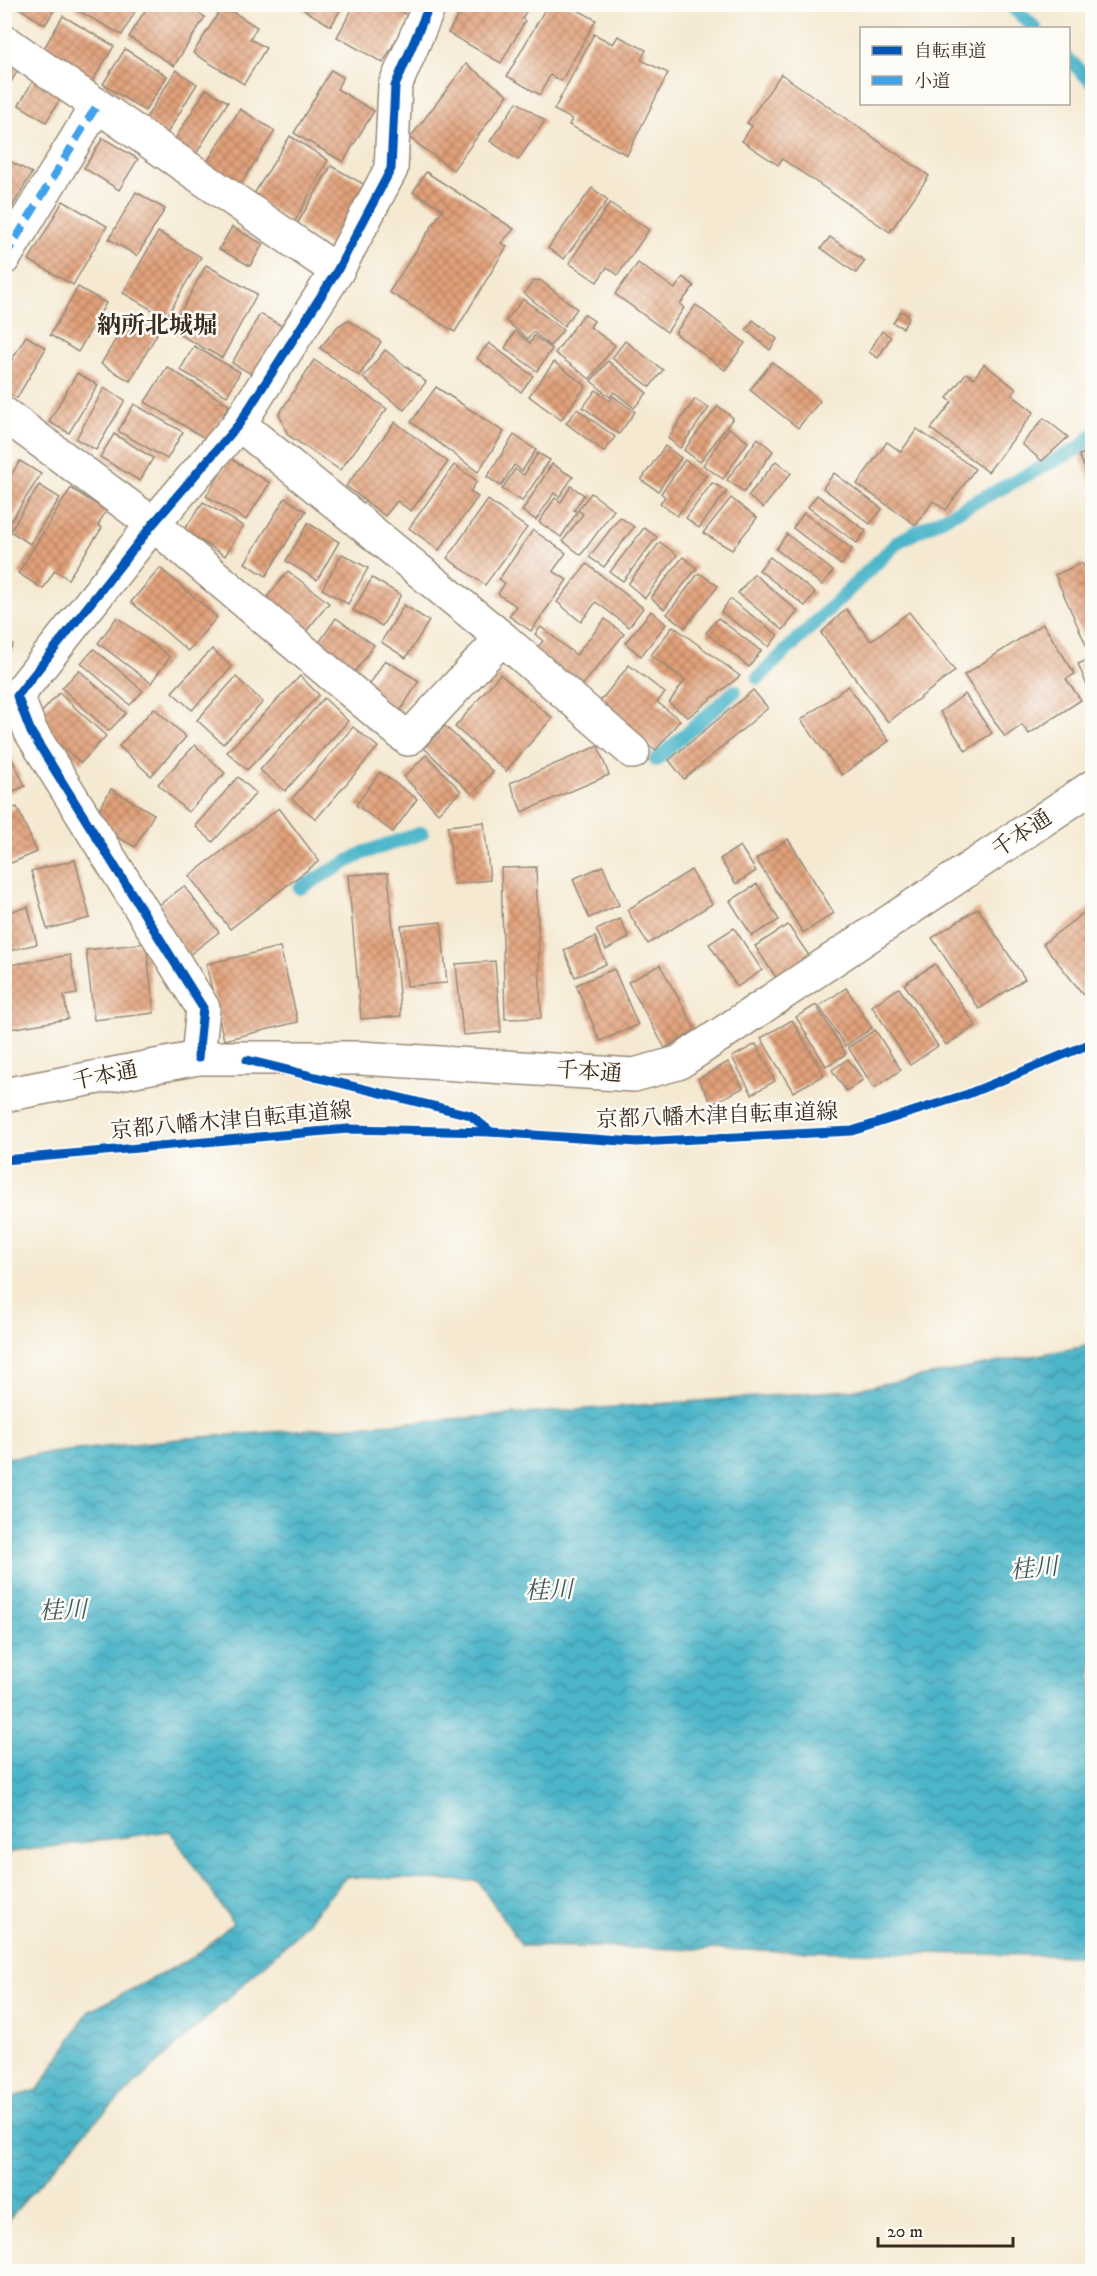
<svg xmlns="http://www.w3.org/2000/svg" width="1097" height="2276" viewBox="0 0 1097 2276" font-family="'IM FELL DW Pica','Noto Serif JP',serif">
<style>
.water{fill:url(#water-waves);stroke:#437074;stroke-width:1.5}
.lines{fill:none;stroke-linecap:round;stroke-linejoin:round}
.stream{stroke:#4bb5c9;stroke-width:14}
.building{fill:url(#building-cross-hatch)}
.minor-casing{stroke:#988a78;stroke-width:36}
.minor{stroke:#fff;stroke-width:33}
.quiet{stroke:#3fa3ea;stroke-width:8;stroke-dasharray:15 8;stroke-linecap:butt}
.cycleway-casing{stroke:#fdfcf7;stroke-width:13}
.cycleway{stroke:#0057b8;stroke-width:9}
.labels{text-anchor:middle;dominant-baseline:central;stroke-width:5;stroke-linejoin:round;paint-order:stroke}
.street-label{font-size:22px;fill:#3b2a1e;stroke:#fdfcf7}
.neighbourhood-label{font-size:24px;font-weight:bold;fill:#3b2a1e;stroke:#fdfcf7}
.water-label{font-size:24px;font-style:italic;fill:#415b5a;stroke:#fdfcf7}
</style>
<defs>
<pattern id="water-waves" width="16" height="10" patternUnits="userSpaceOnUse" patternTransform="scale(1.5)"><rect width="16" height="10" fill="#4bb5c9"/><path d="M0 5q4-4 8 0t8 0" fill="none" stroke="#4093a3"/></pattern>
<pattern id="building-cross-hatch" width="8" height="8" patternUnits="userSpaceOnUse" patternTransform="scale(1.5)"><rect width="8" height="8" fill="#e1a17a"/><path d="M0 0l8 8M0 8l8-8" fill="none" stroke="#b88363"/></pattern>
</defs>
<rect width="100%" height="100%" fill="#fdfcf7"/>
<filter id="ink" filterUnits="userSpaceOnUse"><feTurbulence type="fractalNoise" baseFrequency=".0167" numOctaves="2"/><feDisplacementMap in="SourceGraphic" scale="12" xChannelSelector="R" yChannelSelector="G"/><feConvolveMatrix kernelMatrix="1 2 1 2 8 2 1 2 1" color-interpolation-filters="sRGB"/></filter>
<filter id="wash" filterUnits="userSpaceOnUse"><feTurbulence type="fractalNoise" baseFrequency=".008" numOctaves="4" result="noise"/><feDisplacementMap in="SourceGraphic" scale="24" xChannelSelector="R" yChannelSelector="G"/><feGaussianBlur stdDeviation="1.35" result="paint"/><feColorMatrix in="noise" values="0 0 0 0 0 0 0 0 0 0 0 0 0 0 0 0 0 1.4 0 .05"/><feComposite in="paint" operator="in"/></filter>
<g filter="url(#wash)">
<rect width="100%" height="100%" fill="#f5e9d2"/>
<polygon class="water" points="1092,1345 1092,1956 522,1946 478,1881 346,1877 294,1937 95,2121 5,2223 5,2099 38,2090 88,2012 194,1957 233,1923 170,1831 5,1853 5,1458 189,1438 850,1390"/>
<g class="lines">
<g class="stream">
<polyline points="1009,4 1035,28"/>
<polyline points="1068,59 1092,82"/>
<polyline points="758,678 899,541 1081,447 1092,435"/>
<polyline points="656,760 735,691"/>
<polyline points="300,888 363,853 422,833"/>
</g>
</g>
<g id="blocks">
<g class="building">
<polygon points="13,4 58,4 45,25"/>
<polygon points="77,4 139,4 122,35 75,9"/>
<polygon points="149,4 185,4 205,17 174,66 129,37"/>
<polygon points="294,4 344,4 331,26"/>
<polygon points="355,4 388,4 409,16 383,63 337,37"/>
<polygon points="465,4 530,4 522,19 525,21 501,63 448,33"/>
<polygon points="548,4 567,4 596,20 561,81 550,75 540,95 507,76"/>
<polygon points="223,6 257,27 250,39 266,48 244,84 193,53"/>
<polygon points="63,16 114,46 90,85 40,55"/>
<polygon points="594,34 613,44 618,36 646,50 641,60 668,73 627,155 569,125 572,119 554,110"/>
<polygon points="125,49 167,76 145,111 103,84"/>
<polygon points="4,60 19,68 4,94"/>
<polygon points="466,64 508,95 453,170 410,138"/>
<polygon points="176,70 197,84 163,140 141,126"/>
<polygon points="331,70 343,77 337,89 374,111 343,162 294,133"/>
<polygon points="781,74 929,176 890,232 782,159 778,165 742,141 752,126 747,123"/>
<polygon points="34,79 62,96 46,122 19,105"/>
<polygon points="206,89 228,102 191,162 169,149"/>
<polygon points="517,102 545,121 518,160 490,141"/>
<polygon points="240,109 275,131 238,188 204,167"/>
<polygon points="290,136 328,160 294,223 252,197"/>
<polygon points="103,138 138,159 119,190 84,168"/>
<polygon points="4,158 32,173 4,221"/>
<polygon points="331,166 367,186 335,249 297,224"/>
<polygon points="426,172 514,229 501,243 507,246 455,332 389,292 443,209 413,192"/>
<polygon points="592,188 608,200 564,259 548,248"/>
<polygon points="136,192 165,209 137,256 109,239"/>
<polygon points="63,201 107,226 73,285 29,260"/>
<polygon points="610,203 649,230 618,275 607,267 597,282 569,263"/>
<polygon points="232,227 263,244 250,266 219,249"/>
<polygon points="158,232 201,257 166,318 123,293"/>
<polygon points="830,237 865,261 856,273 821,248"/>
<polygon points="638,263 675,289 683,277 694,286 680,304 684,308 667,332 615,294"/>
<polygon points="206,265 257,294 222,358 171,330"/>
<polygon points="540,280 577,309 564,326 524,293 534,281"/>
<polygon points="78,287 106,303 78,352 50,335"/>
<polygon points="523,299 563,330 550,346 533,332 528,339 506,321"/>
<polygon points="696,305 745,343 725,370 675,333"/>
<polygon points="901,311 909,317 903,328 893,323"/>
<polygon points="260,314 282,326 255,376 232,363"/>
<polygon points="584,314 594,321 590,327 615,345 590,379 555,353"/>
<polygon points="129,317 157,334 130,381 101,364"/>
<polygon points="348,320 381,342 359,376 320,348 338,326"/>
<polygon points="753,320 777,339 770,350 746,330"/>
<polygon points="515,331 530,343 534,336 552,349 537,371 505,348"/>
<polygon points="882,331 891,337 878,358 869,352"/>
<polygon points="26,336 46,348 17,398 4,391 4,373"/>
<polygon points="625,341 663,370 650,387 612,358"/>
<polygon points="489,343 533,376 521,392 477,358"/>
<polygon points="194,346 240,372 227,396 180,370"/>
<polygon points="385,350 426,382 404,410 363,378"/>
<polygon points="314,360 387,409 340,470 288,435 279,414"/>
<polygon points="608,361 647,393 634,408 614,392 610,397 591,381"/>
<polygon points="554,362 586,386 561,420 529,396"/>
<polygon points="772,362 820,401 798,428 750,390"/>
<polygon points="984,364 1016,389 1012,395 1034,412 988,472 931,429 952,402 947,398 966,373 974,378"/>
<polygon points="167,367 229,405 208,440 145,402"/>
<polygon points="77,373 98,385 69,433 49,422"/>
<polygon points="436,387 504,432 478,472 411,422"/>
<polygon points="104,388 125,400 96,450 76,439"/>
<polygon points="596,390 610,401 613,396 635,412 619,434 583,407"/>
<polygon points="695,399 709,408 680,448 668,438"/>
<polygon points="134,404 183,432 167,459 118,431"/>
<polygon points="718,406 733,418 700,462 684,450"/>
<polygon points="577,409 615,437 604,452 566,423"/>
<polygon points="1044,418 1068,437 1042,461 1022,444"/>
<polygon points="395,422 448,462 411,511 397,501 385,516 346,486"/>
<polygon points="729,428 748,442 723,479 703,465"/>
<polygon points="917,429 975,469 946,510 933,501 916,525 857,484 887,442 901,452"/>
<polygon points="114,434 153,458 140,481 100,457"/>
<polygon points="514,435 536,450 522,471 514,465 501,486 487,477"/>
<polygon points="758,438 773,451 744,492 727,480"/>
<polygon points="665,446 681,458 658,491 641,480"/>
<polygon points="1092,450 1092,486 1079,455"/>
<polygon points="538,453 550,460 522,501 502,489 515,469 524,475"/>
<polygon points="230,458 270,483 246,520 206,496"/>
<polygon points="685,460 706,476 677,516 660,503 665,497 661,493"/>
<polygon points="20,461 41,474 9,524 4,521 4,485"/>
<polygon points="776,461 791,473 763,508 748,496"/>
<polygon points="552,464 573,477 559,497 554,493 536,520 522,511"/>
<polygon points="454,465 477,481 470,492 478,497 439,550 409,528"/>
<polygon points="834,473 882,509 870,524 823,488"/>
<polygon points="712,483 727,491 699,528 686,518"/>
<polygon points="39,485 60,498 30,544 10,531"/>
<polygon points="571,486 584,495 574,510 577,512 561,537 539,522 555,498 561,502"/>
<polygon points="71,488 106,511 98,525 102,528 68,579 55,570 43,589 18,573"/>
<polygon points="591,493 614,510 581,555 563,541 583,514 578,510"/>
<polygon points="817,495 866,531 857,543 808,507"/>
<polygon points="285,498 306,511 266,576 245,563"/>
<polygon points="731,498 757,518 732,550 703,533"/>
<polygon points="488,500 527,528 485,585 447,558"/>
<polygon points="203,502 243,526 225,556 184,530"/>
<polygon points="804,513 852,549 841,565 793,528"/>
<polygon points="620,517 634,527 604,567 589,557"/>
<polygon points="308,523 339,542 317,580 286,561"/>
<polygon points="644,528 657,537 623,581 610,572"/>
<polygon points="533,530 566,553 553,571 567,580 531,631 509,616 516,606 498,594 505,583 499,579"/>
<polygon points="787,534 833,571 822,585 776,549"/>
<polygon points="660,542 677,555 645,598 628,584"/>
<polygon points="342,554 368,568 348,604 322,589"/>
<polygon points="683,557 697,568 664,609 651,598"/>
<polygon points="770,557 815,593 805,606 759,570"/>
<polygon points="1082,563 1092,586 1092,697 1078,664 1092,658 1055,575"/>
<polygon points="587,564 643,608 629,627 596,602 581,622 557,602"/>
<polygon points="160,568 217,617 188,651 131,602"/>
<polygon points="288,571 329,603 304,634 264,601"/>
<polygon points="699,573 718,586 685,628 667,614"/>
<polygon points="754,574 798,611 783,630 738,593"/>
<polygon points="372,578 401,595 382,626 353,610"/>
<polygon points="730,599 778,635 769,647 721,612"/>
<polygon points="404,605 429,621 406,658 381,642"/>
<polygon points="846,609 871,641 909,612 955,671 888,722 821,633"/>
<polygon points="651,611 666,624 641,656 625,643"/>
<polygon points="117,617 170,657 151,683 98,643"/>
<polygon points="336,618 374,645 352,676 314,650"/>
<polygon points="718,618 761,651 749,667 706,633"/>
<polygon points="605,619 624,634 577,692 531,655 543,641 535,634 541,627 576,655"/>
<polygon points="1043,624 1075,674 1066,679 1081,700 1029,734 1022,725 1005,737 964,675"/>
<polygon points="673,626 740,676 688,717 669,703 685,680 651,655"/>
<polygon points="4,639 13,645 4,659"/>
<polygon points="94,649 143,691 130,705 81,663"/>
<polygon points="212,649 232,667 192,710 172,692"/>
<polygon points="385,660 419,681 399,713 365,692"/>
<polygon points="629,665 665,693 657,702 680,720 656,750 598,704"/>
<polygon points="79,670 126,713 109,731 62,688"/>
<polygon points="500,674 552,718 506,771 455,727"/>
<polygon points="300,676 319,695 247,770 227,752"/>
<polygon points="236,677 263,702 223,744 197,720"/>
<polygon points="848,686 889,741 842,775 801,720"/>
<polygon points="753,690 768,708 684,779 669,760"/>
<polygon points="59,693 106,736 81,763 33,722"/>
<polygon points="965,694 992,733 966,751 940,712"/>
<polygon points="324,698 348,721 285,791 260,770"/>
<polygon points="154,708 186,737 151,776 119,746"/>
<polygon points="445,726 493,772 472,794 424,748"/>
<polygon points="353,727 378,747 316,819 292,799"/>
<polygon points="4,742 25,786 4,795"/>
<polygon points="195,745 225,773 188,812 158,784"/>
<polygon points="598,746 609,775 522,812 510,783"/>
<polygon points="426,755 461,791 438,813 404,777"/>
<polygon points="380,772 417,799 393,832 356,805"/>
<polygon points="238,777 256,793 213,842 195,826"/>
<polygon points="111,789 154,814 135,847 91,822"/>
<polygon points="17,807 37,852 4,866 4,812"/>
<polygon points="279,808 319,861 230,929 189,876"/>
<polygon points="484,822 490,880 454,884 448,826"/>
<polygon points="788,839 834,913 803,933 756,859"/>
<polygon points="740,846 756,871 736,884 720,859"/>
<polygon points="75,860 90,918 47,929 31,871"/>
<polygon points="603,866 619,905 589,918 573,879"/>
<polygon points="536,867 541,1018 505,1019 501,868"/>
<polygon points="691,870 712,904 648,944 627,910"/>
<polygon points="388,873 401,1016 361,1019 348,875"/>
<polygon points="757,884 779,920 752,936 730,901"/>
<polygon points="184,886 219,932 189,955 154,909"/>
<polygon points="1092,906 1092,993 1086,998 1043,944"/>
<polygon points="28,907 37,944 4,952 4,913"/>
<polygon points="978,908 1025,979 979,1009 932,938"/>
<polygon points="620,919 629,938 606,950 596,930"/>
<polygon points="441,922 447,983 407,986 401,926"/>
<polygon points="788,925 812,960 779,982 755,946"/>
<polygon points="734,928 762,970 737,987 709,944"/>
<polygon points="595,937 606,964 575,977 564,950"/>
<polygon points="146,943 154,1013 94,1020 86,950"/>
<polygon points="280,947 298,1022 224,1040 206,964"/>
<polygon points="70,955 77,994 64,996 68,1019 4,1030 4,966"/>
<polygon points="495,961 501,1032 463,1035 456,964"/>
<polygon points="935,964 976,1026 946,1045 904,984"/>
<polygon points="660,965 696,1030 665,1048 628,982"/>
<polygon points="614,969 638,1025 600,1041 576,985"/>
<polygon points="846,988 872,1028 845,1046 819,1006"/>
<polygon points="899,988 938,1046 910,1065 872,1006"/>
<polygon points="816,1005 846,1054 826,1066 796,1017"/>
<polygon points="792,1020 824,1075 793,1092 761,1038"/>
<polygon points="875,1030 901,1070 874,1088 848,1047"/>
<polygon points="756,1044 775,1081 752,1094 732,1057"/>
<polygon points="848,1059 863,1080 846,1091 832,1070"/>
<polygon points="728,1062 743,1088 712,1104 698,1079"/>
</g>
</g>
</g>
<g filter="url(#ink)">
<use href="#blocks" fill-opacity="0" stroke="#988a78" stroke-width="1.5"/>
<g class="lines">
<defs>
<g id="minor">
<polyline points="4,41 337,271"/>
<polyline points="4,258 97,105"/>
<polyline points="4,414 153,524 408,739 502,638"/>
<polyline points="239,424 502,638 633,752"/>
<polyline points="198,1058 203,1008 31,732 17,696 153,524 239,424 337,271 391,169 395,86 430,4"/>
<polyline points="4,1095 198,1058 360,1058 634,1075 678,1063 1092,787"/>
</g>
</defs>
<use href="#minor" class="minor-casing"/>
<use href="#minor" class="minor"/>
<polyline class="quiet" points="4,258 97,105"/>
<defs>
<g id="cycleway">
<polyline points="198,1058 203,1008 31,732 17,696 153,524 239,424 337,271 391,169 395,86 430,4"/>
<polyline points="247,1060 470,1115 491,1132"/>
<polyline points="4,1160 348,1129 491,1132 637,1142 852,1131 968,1094 1092,1043"/>
</g>
</defs>
<use href="#cycleway" class="cycleway-casing"/>
<use href="#cycleway" class="cycleway"/>
</g>
</g>
<g class="labels">
<g class="street-label">
<text transform="translate(1022 834) rotate(-34)">千本通</text>
<text transform="translate(589 1072) rotate(4)">千本通</text>
<text transform="translate(105 1076) rotate(-11)">千本通</text>
<text transform="translate(717 1116) rotate(-2)">京都八幡木津自転車道線</text>
<text transform="translate(231 1121) rotate(-5)">京都八幡木津自転車道線</text>
</g>
<g class="neighbourhood-label">
<text x="157" y="326">納所北城堀</text>
</g>
<g class="water-label">
<text transform="translate(1034 1569) rotate(-5)">桂川</text>
<text transform="translate(549 1591) rotate(-2)">桂川</text>
<text transform="translate(63 1611) rotate(-2)">桂川</text>
</g>
</g>
<rect width="1097" height="2276" fill="none" stroke="#fdfcf7" stroke-width="24"/>
<rect x="860" y="27" width="210" height="78" fill="#fdfcf7" stroke="#afa8a0" stroke-width="1.5"/>
<rect x="872" y="46" width="30" height="9" fill="#0057b8" stroke="#afa8a0" stroke-width="1.5"/>
<text x="914" y="57" font-size="18" fill="#3b2a1e">自転車道</text>
<rect x="872" y="76" width="30" height="9" fill="#3fa3ea" stroke="#afa8a0" stroke-width="1.5"/>
<text x="914" y="87" font-size="18" fill="#3b2a1e">小道</text>
<path d="M878 2237v9h135v-9" fill="none" stroke="#3b2a1e" stroke-width="3"/>
<text x="887" y="2237" font-size="18" fill="#3b2a1e" stroke="#fdfcf7" stroke-width="4.5" paint-order="stroke">20 m</text>
</svg>
